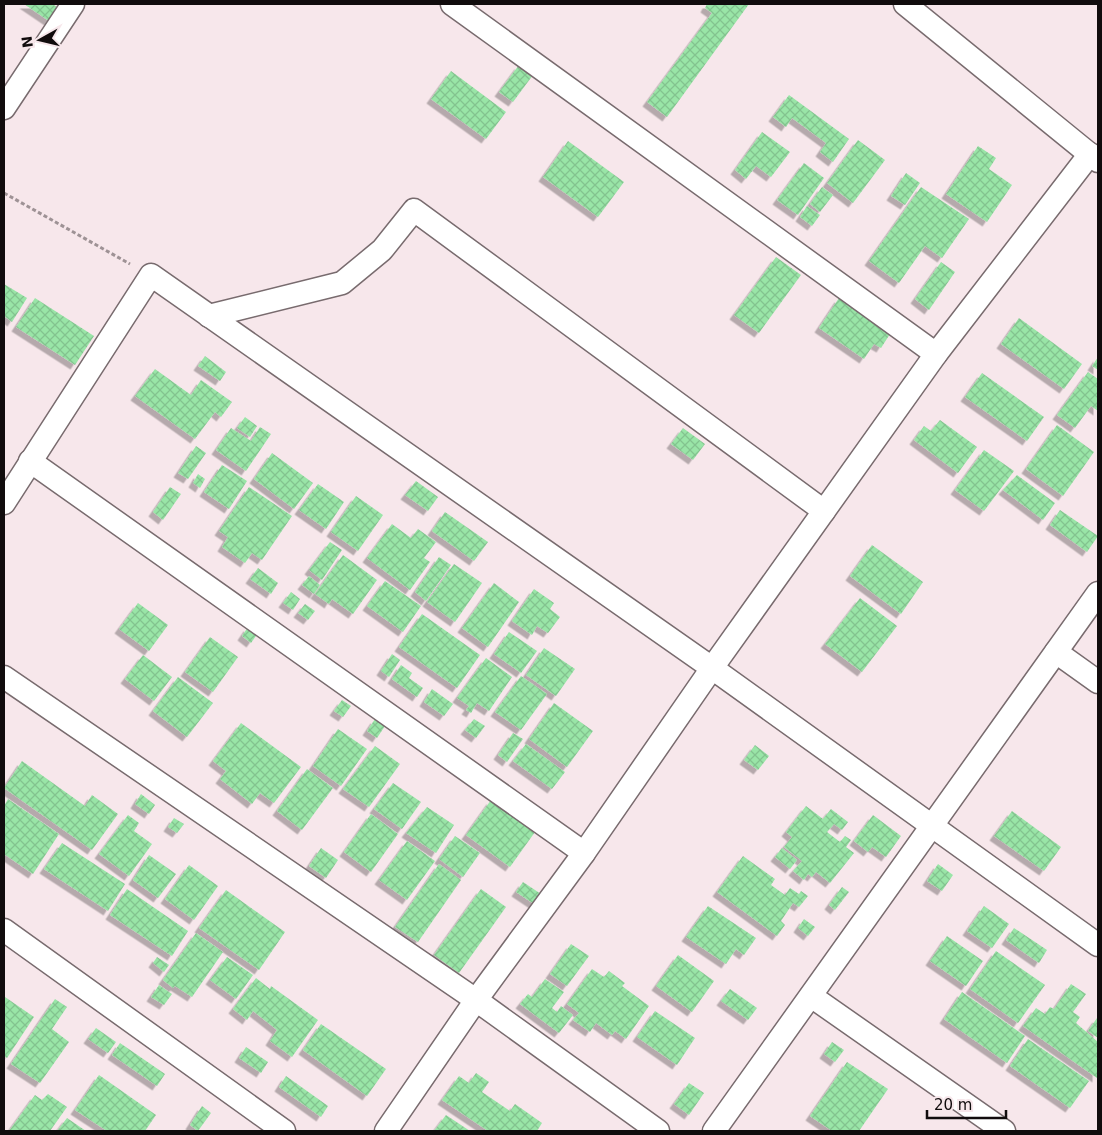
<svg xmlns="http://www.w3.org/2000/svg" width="1102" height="1135" viewBox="0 0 1102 1135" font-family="'DejaVu Sans',sans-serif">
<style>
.building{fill:url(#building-cross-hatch);filter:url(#shadow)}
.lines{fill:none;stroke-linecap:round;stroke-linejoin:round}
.minor-casing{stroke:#786b6e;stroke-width:25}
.path{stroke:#9e9295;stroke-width:3;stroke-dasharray:4 2.5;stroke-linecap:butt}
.minor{stroke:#fff;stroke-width:22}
</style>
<defs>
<pattern id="building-cross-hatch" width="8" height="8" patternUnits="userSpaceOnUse" patternTransform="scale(1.25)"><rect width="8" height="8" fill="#99e5a7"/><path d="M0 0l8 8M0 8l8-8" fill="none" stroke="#83c38f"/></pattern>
<filter id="shadow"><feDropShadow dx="-4.5" dy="4.5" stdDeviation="0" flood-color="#0004"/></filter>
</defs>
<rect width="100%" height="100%" fill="#f7e7eb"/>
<g class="building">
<polygon points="24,4 56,4 54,5 58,8 49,21"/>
<polygon points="707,4 749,4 667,117 647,102 712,13 705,8"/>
<polygon points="519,65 533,75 513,102 499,92"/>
<polygon points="451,71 506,112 486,139 431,99"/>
<polygon points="789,95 849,139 833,162 820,152 826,143 792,118 786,127 773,117"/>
<polygon points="762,132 790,152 771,177 756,166 746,179 735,170"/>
<polygon points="858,140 885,160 853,203 827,183"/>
<polygon points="568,141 624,182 598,217 543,177"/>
<polygon points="978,146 996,158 989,169 1012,185 987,222 946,194"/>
<polygon points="804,163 824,178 798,215 777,200"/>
<polygon points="906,173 920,183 905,205 891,196"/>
<polygon points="822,187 833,195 820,212 810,204"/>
<polygon points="921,187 969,219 942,258 925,246 899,283 869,261"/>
<polygon points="807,206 820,215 812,226 800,217"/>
<polygon points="776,257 801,275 759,333 734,315"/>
<polygon points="941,262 955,272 929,310 915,299"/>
<polygon points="4,284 27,298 12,322 4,316"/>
<polygon points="35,298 94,336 75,365 16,327"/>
<polygon points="839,298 890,334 881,348 874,344 864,359 819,328"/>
<polygon points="1019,318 1082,364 1064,389 1001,344"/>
<polygon points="205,356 226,372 220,381 198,366"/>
<polygon points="1098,357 1098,370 1092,366"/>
<polygon points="155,369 191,395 201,380 232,402 221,417 215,412 195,439 135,396"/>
<polygon points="1088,372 1098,379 1098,411 1091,406 1075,428 1057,415"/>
<polygon points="982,373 1044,417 1027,441 965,397"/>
<polygon points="245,417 257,426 250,437 237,428"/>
<polygon points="940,420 977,447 958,473 914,440 924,426 931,431"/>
<polygon points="1057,425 1094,452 1063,496 1026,469"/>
<polygon points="260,427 271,434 246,471 216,450 231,428 251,441"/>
<polygon points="683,428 705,444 693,460 671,444"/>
<polygon points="196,446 206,453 188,479 178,473"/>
<polygon points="984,450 1014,471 984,511 955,490"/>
<polygon points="272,453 313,483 294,509 254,479"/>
<polygon points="222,465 247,481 229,509 204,492"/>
<polygon points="198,474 205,479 200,488 193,483"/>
<polygon points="1017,475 1055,503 1043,520 1003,490"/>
<polygon points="416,481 438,497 428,511 405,495"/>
<polygon points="318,484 344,502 326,529 299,510"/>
<polygon points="170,487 181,494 163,520 153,512"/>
<polygon points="249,487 292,516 262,560 252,553 245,563 222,547 228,537 219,531"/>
<polygon points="356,496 383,515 358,551 331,532"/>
<polygon points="1060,510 1098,536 1087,552 1050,525"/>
<polygon points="445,512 488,542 474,561 432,531"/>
<polygon points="392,524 411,538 418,529 436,542 424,558 430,562 410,590 367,558"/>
<polygon points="330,542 342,550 322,580 309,570"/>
<polygon points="872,545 923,582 901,614 850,576"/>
<polygon points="343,555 377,580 353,614 332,599 329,604 315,594"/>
<polygon points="439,557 451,565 426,601 415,592"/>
<polygon points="454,564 482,583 455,622 427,602"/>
<polygon points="258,568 278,583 271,594 250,579"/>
<polygon points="309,576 320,585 314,594 302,585"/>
<polygon points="385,581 421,606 403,632 367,606"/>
<polygon points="494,583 519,602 488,647 462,628"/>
<polygon points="534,589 554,603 550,609 560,617 548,633 537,626 532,635 512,621"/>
<polygon points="291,592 300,599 293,610 283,603"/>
<polygon points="860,598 897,626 862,672 825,644"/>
<polygon points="138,603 168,625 149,651 119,629"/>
<polygon points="305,604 315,611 308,620 298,613"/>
<polygon points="422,614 480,655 457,688 399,647"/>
<polygon points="248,627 258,633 251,643 242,636"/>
<polygon points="509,632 537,651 521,673 494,654"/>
<polygon points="210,637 238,657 213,692 185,672"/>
<polygon points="544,648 575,669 556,696 526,675"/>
<polygon points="392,654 400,660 389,677 381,671"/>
<polygon points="143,655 172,677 154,701 125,679"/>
<polygon points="486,658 512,677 489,711 477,703 471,713 466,710 469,706 457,698"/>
<polygon points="401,665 412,673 409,678 423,688 417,697 392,679"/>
<polygon points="521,676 547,694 521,730 495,712"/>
<polygon points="178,677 213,703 187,737 153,711"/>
<polygon points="432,689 453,704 444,716 424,702"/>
<polygon points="342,700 351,706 343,717 334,711"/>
<polygon points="554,703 593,731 567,767 529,739"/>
<polygon points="375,719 385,726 377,738 367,731"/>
<polygon points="474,719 485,726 476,738 465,730"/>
<polygon points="241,723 301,767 274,803 260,793 252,804 220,779 226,771 213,761"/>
<polygon points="338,729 367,749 341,786 313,766"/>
<polygon points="513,733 523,739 507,762 498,755"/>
<polygon points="526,744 565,772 552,789 513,761"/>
<polygon points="755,745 769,756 758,770 744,760"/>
<polygon points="375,746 400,764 369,807 343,789"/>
<polygon points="22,761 85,806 92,795 118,814 92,850 4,788"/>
<polygon points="307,769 333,788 302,830 277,811"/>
<polygon points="393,783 421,802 402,829 374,809"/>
<polygon points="141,794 155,805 149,814 135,804"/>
<polygon points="8,799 59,834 33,874 4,854 4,806"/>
<polygon points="491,800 535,832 510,867 466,835"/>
<polygon points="806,806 823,819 831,809 848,822 842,830 834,824 827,832 840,842 845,836 851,840 846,847 854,853 830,883 816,872 812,877 808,874 804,880 793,871 802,861 784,847 792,837 786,832"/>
<polygon points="427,807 454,825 436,853 406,833"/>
<polygon points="1012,811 1061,847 1044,871 994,836"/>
<polygon points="371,814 398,834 371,872 344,852"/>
<polygon points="128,815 139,823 134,831 152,844 129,876 99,854"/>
<polygon points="873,815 901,836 886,857 872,847 868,852 854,841"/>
<polygon points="174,818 184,824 177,833 168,827"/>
<polygon points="455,836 480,853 463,877 439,859"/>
<polygon points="407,841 435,861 407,900 379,880"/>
<polygon points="62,843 125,884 108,911 44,869"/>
<polygon points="321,848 338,860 326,878 309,866"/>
<polygon points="782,848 797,860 790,869 775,857"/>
<polygon points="149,855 176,874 158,898 133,880"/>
<polygon points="743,856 775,879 771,885 785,895 790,888 799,894 801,891 808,896 799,907 793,903 781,921 785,925 777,936 717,892"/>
<polygon points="439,864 461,880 418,942 395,927"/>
<polygon points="938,864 953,875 942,891 927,881"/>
<polygon points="189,865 218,886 194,920 165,899"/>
<polygon points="523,882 541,894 534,904 516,892"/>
<polygon points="842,887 849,892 835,910 829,905"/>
<polygon points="127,889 188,931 172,956 110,915"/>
<polygon points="481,889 506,907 459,973 434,955"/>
<polygon points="226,890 285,932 259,970 199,928"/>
<polygon points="708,906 756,938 744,955 736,949 726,964 686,937"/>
<polygon points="984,906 1009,924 992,948 967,931"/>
<polygon points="804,919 815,927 808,936 798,928"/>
<polygon points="1014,928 1047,950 1039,963 1006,940"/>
<polygon points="196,933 223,952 192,997 175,986 173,988 163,980"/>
<polygon points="947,936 983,961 966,986 930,961"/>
<polygon points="571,944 589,956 567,986 550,974"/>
<polygon points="996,951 1045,985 1018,1023 970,989"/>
<polygon points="678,955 714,981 692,1012 656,986"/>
<polygon points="157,957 169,965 164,972 153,963"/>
<polygon points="227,957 253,975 236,999 210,980"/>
<polygon points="592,969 604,977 609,971 625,983 622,986 649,1006 626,1039 615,1031 612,1035 596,1023 590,1032 573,1020 579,1013 567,1004"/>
<polygon points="256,978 270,989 271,986 318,1020 292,1057 270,1041 277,1030 253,1011 247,1020 233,1009"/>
<polygon points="545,979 564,992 552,1008 557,1012 561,1006 573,1015 559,1033 520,1004 528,994 532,997"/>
<polygon points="1071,984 1086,994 1073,1012 1080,1017 1076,1023 1098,1042 1097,1078 1023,1026 1036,1008 1045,1014 1050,1007 1054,1009"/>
<polygon points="159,985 172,994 164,1005 151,997"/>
<polygon points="730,989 757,1008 748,1020 721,1001"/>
<polygon points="962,992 1025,1036 1007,1063 944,1019"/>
<polygon points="5,997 34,1017 7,1058 4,1056"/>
<polygon points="55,999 67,1007 52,1029 69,1042 40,1083 11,1064"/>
<polygon points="655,1011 695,1038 677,1065 637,1037"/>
<polygon points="1097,1018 1098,1019 1098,1038 1088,1031"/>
<polygon points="321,1024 386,1069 367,1096 303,1050"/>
<polygon points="96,1028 116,1042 108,1053 88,1039"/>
<polygon points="1028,1039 1089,1081 1070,1108 1010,1066"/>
<polygon points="832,1042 844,1050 835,1062 824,1054"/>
<polygon points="120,1043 165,1074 157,1086 112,1055"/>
<polygon points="246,1047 268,1062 261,1073 239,1058"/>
<polygon points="847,1062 888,1089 859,1131 832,1131 810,1116"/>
<polygon points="476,1073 489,1082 482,1092 510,1111 515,1104 542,1123 537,1131 488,1131 442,1100 459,1076 469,1083"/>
<polygon points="99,1075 156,1115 145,1131 107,1131 75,1110"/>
<polygon points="286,1076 328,1106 321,1117 279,1087"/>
<polygon points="689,1083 704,1093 689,1115 674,1104"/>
<polygon points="48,1094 67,1107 50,1131 9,1131 35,1095 42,1100"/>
<polygon points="202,1106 211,1113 198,1131 190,1125"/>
<polygon points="446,1115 470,1131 434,1131"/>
<polygon points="67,1118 86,1131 57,1131"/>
</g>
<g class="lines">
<defs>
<g id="minor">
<polyline points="452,4 936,354"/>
<polyline points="905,4 1098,161"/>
<polyline points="4,108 73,4"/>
<polyline points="209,316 342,283 382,250 414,210 824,511"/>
<polyline points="30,461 584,853"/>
<polyline points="4,503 151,275 712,668 1098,945"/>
<polyline points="1056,652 1098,682"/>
<polyline points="4,677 476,1000 658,1131"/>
<polyline points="4,930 284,1131"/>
<polyline points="811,996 1004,1131"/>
<polyline points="386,1131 476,1000 584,853 712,668 936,354 1090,154"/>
<polyline points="714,1131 1098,593"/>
</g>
</defs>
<use href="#minor" class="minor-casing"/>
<polyline class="path" points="4,193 130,264"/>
<use href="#minor" class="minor"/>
</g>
<rect width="1102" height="1135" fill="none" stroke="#110c0d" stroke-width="10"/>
<g transform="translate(40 40) rotate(262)" stroke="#f7e7eb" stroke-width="4" paint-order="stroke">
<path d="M0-4L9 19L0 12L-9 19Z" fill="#110c0d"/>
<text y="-8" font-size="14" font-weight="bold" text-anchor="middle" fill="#110c0d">N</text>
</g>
<path d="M927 1110v8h79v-8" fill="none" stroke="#110c0d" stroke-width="2.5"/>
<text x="934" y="1110" font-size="15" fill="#110c0d" stroke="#f7e7eb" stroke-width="4" paint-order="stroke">20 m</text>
</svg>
